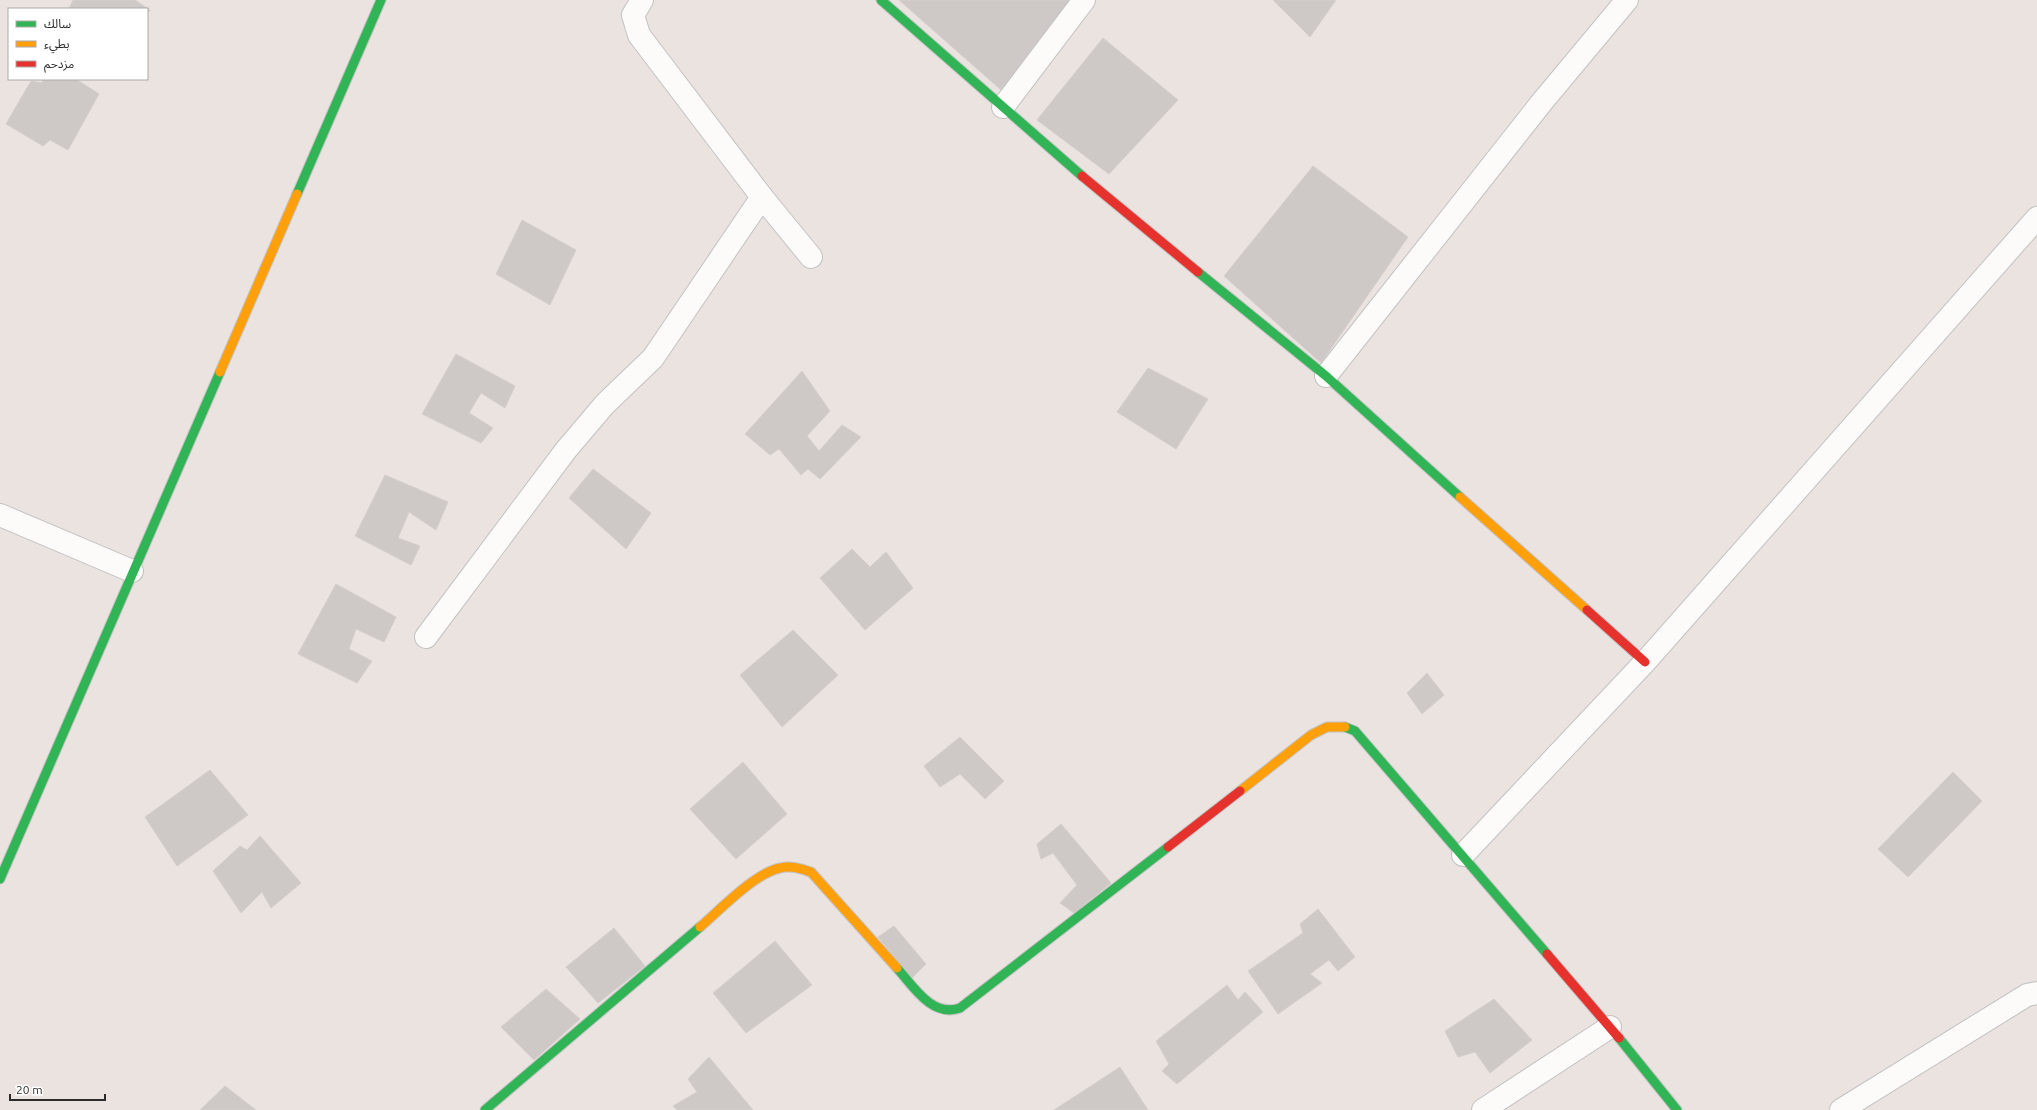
<svg xmlns="http://www.w3.org/2000/svg" width="2037" height="1110" viewBox="0 0 2037 1110" font-family="Ubuntu,'Noto Sans Arabic',sans-serif">
<style>
.building{fill:#cec9c7;stroke:#d5cfcc}
.lines{fill:none;stroke-linecap:round;stroke-linejoin:round}
.street-casing{stroke:#c3c2c2;stroke-width:24}
.fast-casing{stroke:#c3c2c2;stroke-width:11}
.slow-casing{stroke:#c3c2c2;stroke-width:11}
.jam-casing{stroke:#c3c2c2;stroke-width:11}
.street{stroke:#fcfbfa;stroke-width:22}
.fast{stroke:#30b455;stroke-width:9}
.slow{stroke:#ff9f0a;stroke-width:9}
.jam{stroke:#e5322d;stroke-width:9}
</style>
<rect width="100%" height="100%" fill="#eae3e0"/>
<g class="building">
<polygon points="73,0 135,0 150,10 147,14 147,9 69,9"/>
<polygon points="899,0 1071,0 1001,90"/>
<polygon points="1273,0 1336,0 1310,37"/>
<polygon points="1103,38 1178,100 1109,174 1037,120"/>
<polygon points="43,79 76,79 99,94 68,150 50,140 43,146 6,124 31,81 42,83"/>
<polygon points="1313,166 1408,237 1321,363 1224,276"/>
<polygon points="522,220 576,250 550,305 496,274"/>
<polygon points="456,354 515,386 505,408 481,393 469,413 493,428 481,443 422,414"/>
<polygon points="1148,368 1208,399 1176,449 1117,412"/>
<polygon points="802,371 830,411 807,436 819,451 842,425 861,437 820,479 808,469 801,475 779,449 770,455 745,434"/>
<polygon points="593,469 651,513 626,549 569,498"/>
<polygon points="385,475 448,502 436,530 409,512 398,538 420,546 411,565 355,536"/>
<polygon points="852,549 870,567 886,552 913,588 865,630 820,578"/>
<polygon points="336,584 396,617 384,642 356,629 349,649 372,661 357,683 298,654"/>
<polygon points="793,630 838,675 782,727 740,675"/>
<polygon points="1427,673 1444,695 1422,714 1407,693"/>
<polygon points="960,737 1004,781 985,799 960,774 940,787 924,766"/>
<polygon points="743,762 787,814 736,859 690,809"/>
<polygon points="210,770 248,815 177,866 145,817"/>
<polygon points="1953,772 1982,801 1908,877 1878,849"/>
<polygon points="1061,824 1111,883 1074,913 1060,903 1077,885 1053,853 1041,859 1037,844"/>
<polygon points="260,836 301,883 271,908 262,892 241,913 213,871 240,846 247,850"/>
<polygon points="1318,909 1355,957 1338,971 1329,960 1310,974 1322,983 1278,1014 1248,971 1303,933 1300,924"/>
<polygon points="894,926 926,964 912,978 878,937"/>
<polygon points="614,928 645,966 598,1003 566,967"/>
<polygon points="775,941 812,985 746,1033 713,993"/>
<polygon points="1227,985 1238,1000 1245,992 1263,1012 1177,1084 1162,1071 1169,1064 1156,1041"/>
<polygon points="546,989 580,1019 534,1060 501,1027"/>
<polygon points="1494,999 1532,1040 1490,1073 1475,1052 1458,1057 1445,1031"/>
<polygon points="709,1057 753,1110 677,1110 673,1106 697,1092 688,1079"/>
<polygon points="1120,1067 1148,1110 1054,1110"/>
<polygon points="225,1086 256,1110 200,1110"/>
</g>
<g class="lines">
<defs>
<g id="street">
<polyline points="642,0 633,15 639,35 762,197 811,257"/>
<polyline points="1003,107 1084,0"/>
<polyline points="1326,376 1542,102 1627,0"/>
<polyline points="0,515 132,571"/>
<polyline points="426,637 566,450 605,404 653,358 762,197"/>
<polyline points="1463,855 1645,662 2037,218"/>
<polyline points="1483,1110 1610,1027"/>
<polyline points="1841,1110 2027,995 2037,993"/>
</g>
<g id="fast">
<polyline points="881,0 1082,176"/>
<polyline points="297,194 381,0"/>
<polyline points="1198,272 1326,376 1460,497"/>
<polyline points="1345,727 1355,731 1547,954"/>
<polyline points="0,879 220,372"/>
<path d="M897,968C913,986 932,1018 960,1008L1168,847"/>
<polyline points="1619,1038 1677,1110"/>
<polyline points="485,1110 700,927"/>
</g>
<g id="slow">
<polyline points="220,372 297,194"/>
<polyline points="1460,497 1587,610"/>
<polyline points="1240,791 1311,735 1327,727 1345,727"/>
<path d="M700,927C721,909 755,873 780,868C791,865 801,869 811,872L897,968"/>
</g>
<g id="jam">
<polyline points="1082,176 1198,272"/>
<polyline points="1587,610 1645,662"/>
<polyline points="1168,847 1240,791"/>
<polyline points="1547,954 1619,1038"/>
</g>
</defs>
<use href="#street" class="street-casing"/>
<use href="#fast" class="fast-casing"/>
<use href="#slow" class="slow-casing"/>
<use href="#jam" class="jam-casing"/>
<use href="#street" class="street"/>
<use href="#fast" class="fast"/>
<use href="#slow" class="slow"/>
<use href="#jam" class="jam"/>
</g>
<rect x="8" y="8" width="140" height="72" fill="#ffffff" stroke="#aaaaaa"/>
<rect x="16" y="21" width="20" height="6" fill="#30b455" stroke="#aaaaaa"/>
<text x="44" y="28" font-size="12" fill="#2b2b2b">سالك</text>
<rect x="16" y="41" width="20" height="6" fill="#ff9f0a" stroke="#aaaaaa"/>
<text x="44" y="48" font-size="12" fill="#2b2b2b">بطيء</text>
<rect x="16" y="61" width="20" height="6" fill="#e5322d" stroke="#aaaaaa"/>
<text x="44" y="68" font-size="12" fill="#2b2b2b">مزدحم</text>
<path d="M10 1094v6h95v-6" fill="none" stroke="#2b2b2b" stroke-width="2"/>
<text x="16" y="1094" font-size="12" fill="#2b2b2b" stroke="#ffffff" stroke-width="3" paint-order="stroke">20 m</text>
</svg>
